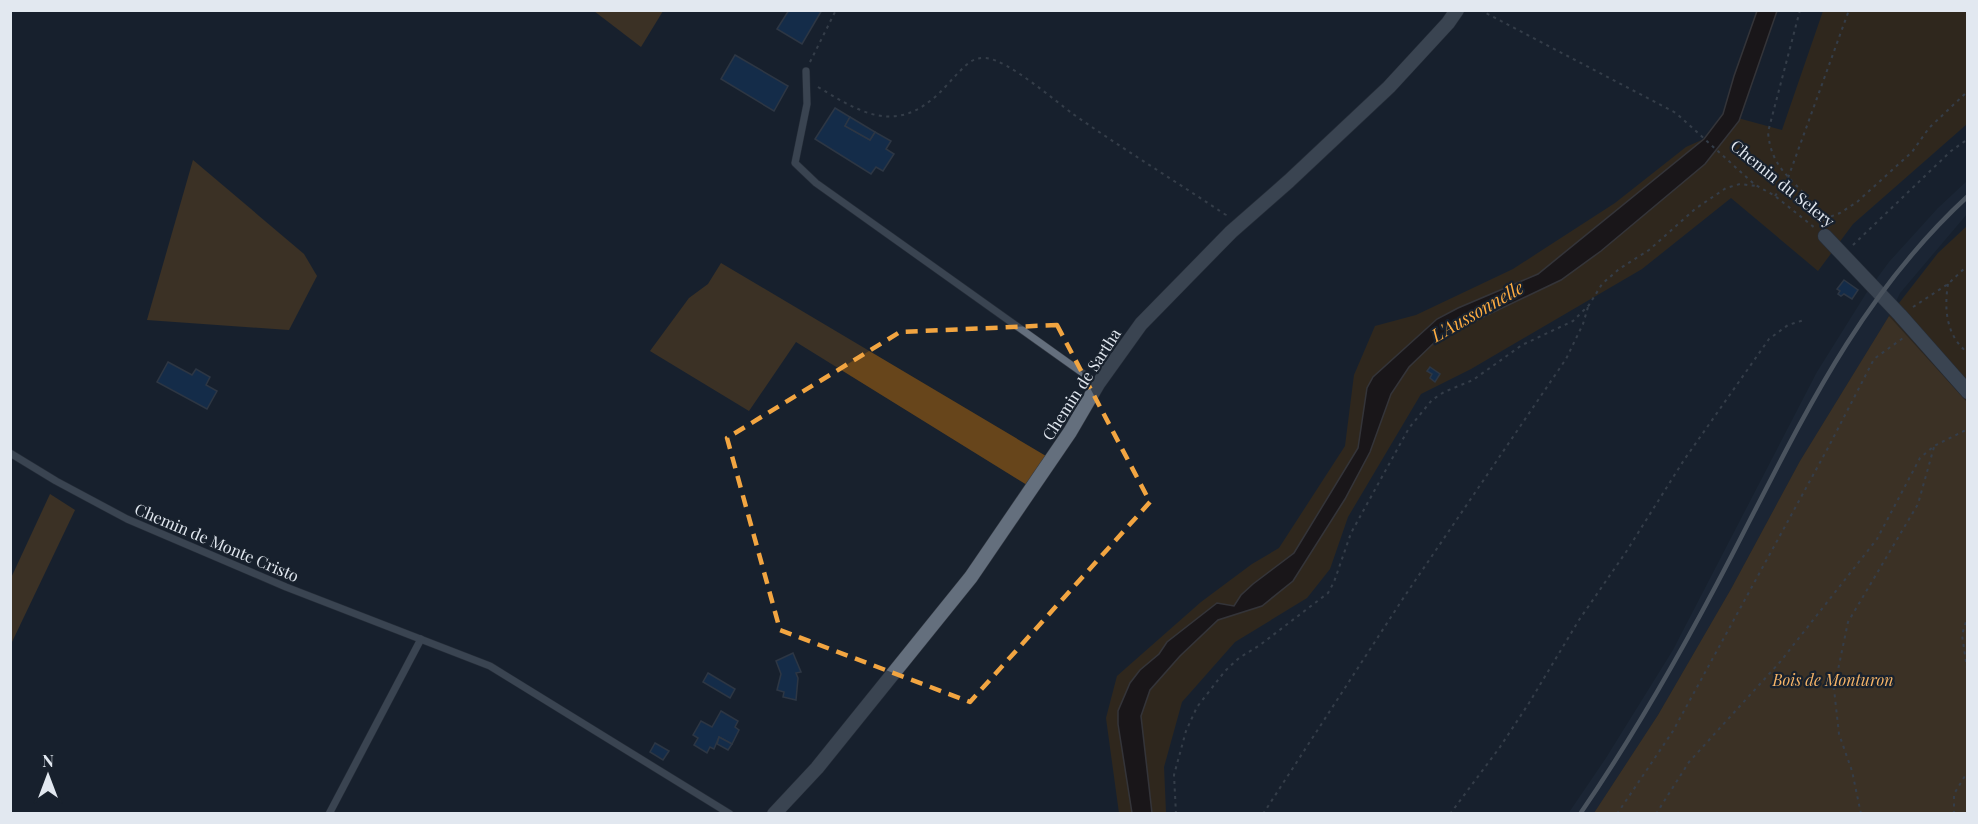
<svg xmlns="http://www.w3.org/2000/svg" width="1978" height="824" viewBox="0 0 1978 824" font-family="'Playfair Display',serif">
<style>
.built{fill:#1f2c3d}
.green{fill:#4c300b}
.forest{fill:#67451b}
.water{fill:#1c0a00;stroke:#574d48;stroke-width:1.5}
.building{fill:#103a6b;stroke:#47515f;stroke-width:1.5}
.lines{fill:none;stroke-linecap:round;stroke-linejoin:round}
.lane-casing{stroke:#353b45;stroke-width:8}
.street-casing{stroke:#353b45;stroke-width:15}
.path{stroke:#58606b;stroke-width:2;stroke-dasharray:3 4.5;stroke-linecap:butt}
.lane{stroke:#646f7d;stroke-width:7}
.street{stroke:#646f7d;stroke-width:14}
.rail{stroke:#889099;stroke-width:4.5}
.marked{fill:none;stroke:#f2a541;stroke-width:4.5;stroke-dasharray:12 8;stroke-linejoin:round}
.labels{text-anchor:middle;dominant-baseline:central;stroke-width:4.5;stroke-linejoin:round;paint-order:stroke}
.street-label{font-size:16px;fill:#e2e8f0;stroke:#18212d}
.park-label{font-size:16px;font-style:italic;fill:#f6b467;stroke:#18212d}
.water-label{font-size:18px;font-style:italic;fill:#feac41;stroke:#18212d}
</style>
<rect width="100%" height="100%" fill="#18212d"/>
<polygon class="built" points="1967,181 1967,214 1900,293 1889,316 1800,461 1731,589 1658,715 1594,813 1568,814 1606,758 1673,650 1817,372 1867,292 1889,262 1938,208"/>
<g class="green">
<polygon points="1823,11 1967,11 1967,124 1853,224 1818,271 1731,198 1642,269 1471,369 1421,394 1348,517 1330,569 1307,598 1235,642 1182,702 1164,767 1166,813 1119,813 1106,718 1117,676 1201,602 1252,564 1279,548 1345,446 1354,375 1375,326 1416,315 1513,269 1615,203 1686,147 1704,139 1723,114 1782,130"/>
<polygon points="1967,226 1967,402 1889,316 1938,253"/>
</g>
<g class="forest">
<polygon points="594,11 663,11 641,47"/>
<polygon points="193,160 304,254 317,276 289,330 147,320"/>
<polygon points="721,263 1046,456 1027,485 796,342 749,411 650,351 689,298 708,284"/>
<polygon points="1889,316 1967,402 1967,813 1594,813 1658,715 1731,589 1800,461"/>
<polygon points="50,494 75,510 11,644 11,578"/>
</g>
<polygon class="water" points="1757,11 1777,11 1739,121 1705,164 1601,251 1561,280 1439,338 1409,367 1391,394 1370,452 1345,499 1293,581 1262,606 1218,620 1180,656 1150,690 1141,716 1152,813 1132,813 1118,724 1118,711 1130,683 1140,670 1159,654 1167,642 1217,603 1234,606 1241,595 1253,584 1294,553 1358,448 1367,388 1373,377 1437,319 1458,308 1538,274 1704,139 1723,114 1734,76"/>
<g class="building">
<polygon points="789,10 822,10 802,44 777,29"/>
<polygon points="735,55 788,86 774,111 721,79"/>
<polygon points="835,108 850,117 845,126 870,140 875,132 891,141 886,149 894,154 883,171 876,167 871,174 815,139"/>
<polygon points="850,117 875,132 870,140 845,126"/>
<polygon points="1844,280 1858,290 1852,299 1844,294 1841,296 1838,294 1840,291 1837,289"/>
<polygon points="168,362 192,375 196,369 210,377 206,385 217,391 207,409 157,382"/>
<polygon points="1430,367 1440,374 1435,382 1430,378 1432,374 1427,371"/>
<polygon points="793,653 801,672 796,673 798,678 796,700 783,697 784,692 777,690 781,674 776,661"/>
<polygon points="708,673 735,689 730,698 703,682"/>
<polygon points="721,711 738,721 735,727 739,730 732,744 719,737 714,749 710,747 707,753 694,745 698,738 693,735 701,721 712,727"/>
<polygon points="719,737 732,744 728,750 717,744"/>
<polygon points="655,743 669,751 663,760 650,752"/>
</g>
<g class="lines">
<defs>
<g id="lane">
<polyline points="806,71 807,104 795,163 816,183 1098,384"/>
<polyline points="10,453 56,481 127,519 286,587 490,666 730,814"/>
<polyline points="329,814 421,639"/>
</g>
<g id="street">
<polyline points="1825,236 1900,315 1968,392"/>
<polyline points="774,814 817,768 971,577 1070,432 1098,384 1141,324 1231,232 1289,181 1389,87 1448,23 1457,10"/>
</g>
</defs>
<use href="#lane" class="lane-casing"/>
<use href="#street" class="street-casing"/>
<g class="path">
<polyline points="1480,10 1676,113 1754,184 1775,196 1815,228"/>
<path d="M1800,10L1768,132C1771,167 1790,177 1811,201C1817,208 1822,213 1824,221"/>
<polyline points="810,62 836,10"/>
<path d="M818,87C855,109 890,133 930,101C941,93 950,81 959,72C967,64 973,57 986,58C1008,60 1054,100 1073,114C1123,149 1175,181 1226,215V218"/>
<polyline points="1775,196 1788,178 1849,10"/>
<polyline points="1824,219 1840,213 1857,202 1912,152 1929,128 1968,91"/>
<polyline points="1853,245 1951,151 1968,139"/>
<path d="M1948,284C1944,309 1946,336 1968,353"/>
<polyline points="1913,307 1948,284 1968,265"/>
<polyline points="1968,615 1962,635 1968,675"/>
<polyline points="1176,814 1174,775 1186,731 1197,707 1225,671 1239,658 1260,645 1328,593 1334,582 1351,533 1409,428 1432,400 1444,392 1473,380 1522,345 1573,321 1589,305 1602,284 1619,269 1649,250 1695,209 1726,188 1740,184 1756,186"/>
<polyline points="1263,814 1404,597 1566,359 1583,324 1588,307"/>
<polyline points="1450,814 1500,747 1529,703 1579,620 1626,552 1684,460 1769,339 1788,325 1804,320"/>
<polyline points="1617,814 1673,731 1829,446 1874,359 1903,338"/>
<polyline points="1656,814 1689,762 1780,662 1877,539 1920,458 1934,446 1968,429"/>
<polyline points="1861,814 1852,771 1839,734 1834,689 1848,622 1918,504 1934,447"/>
<polyline points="1954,814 1954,794 1968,771"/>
</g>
<use href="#lane" class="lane"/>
<use href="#street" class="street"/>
<path class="rail" d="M1580,814C1637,731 1686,644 1732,555C1800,424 1857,298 1968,196"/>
</g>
<path d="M0 0H1978V824H0ZM1057,325L1150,502L970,702L780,630L727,438L900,332Z" fill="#18212d" fill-opacity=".55" fill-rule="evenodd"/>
<path class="marked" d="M1057,325L1150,502L970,702L780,630L727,438L900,332Z"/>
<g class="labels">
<g class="street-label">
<text transform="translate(1783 183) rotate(39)">Chemin du Selery</text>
<text transform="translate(1081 384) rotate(-57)">Chemin de Sartha</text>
<text transform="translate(217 542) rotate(23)">Chemin de Monte Cristo</text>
</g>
<g class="park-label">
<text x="1833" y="679">Bois de Monturon</text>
</g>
<g class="water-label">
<text transform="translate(1477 311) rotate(-30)">L'Aussonnelle</text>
</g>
</g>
<rect width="1978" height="824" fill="none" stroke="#e2e8f0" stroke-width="24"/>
<g transform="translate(48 776)" stroke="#18212d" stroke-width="4.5" paint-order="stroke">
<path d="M0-4.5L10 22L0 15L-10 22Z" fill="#e2e8f0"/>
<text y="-9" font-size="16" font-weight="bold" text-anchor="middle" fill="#e2e8f0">N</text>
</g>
</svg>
